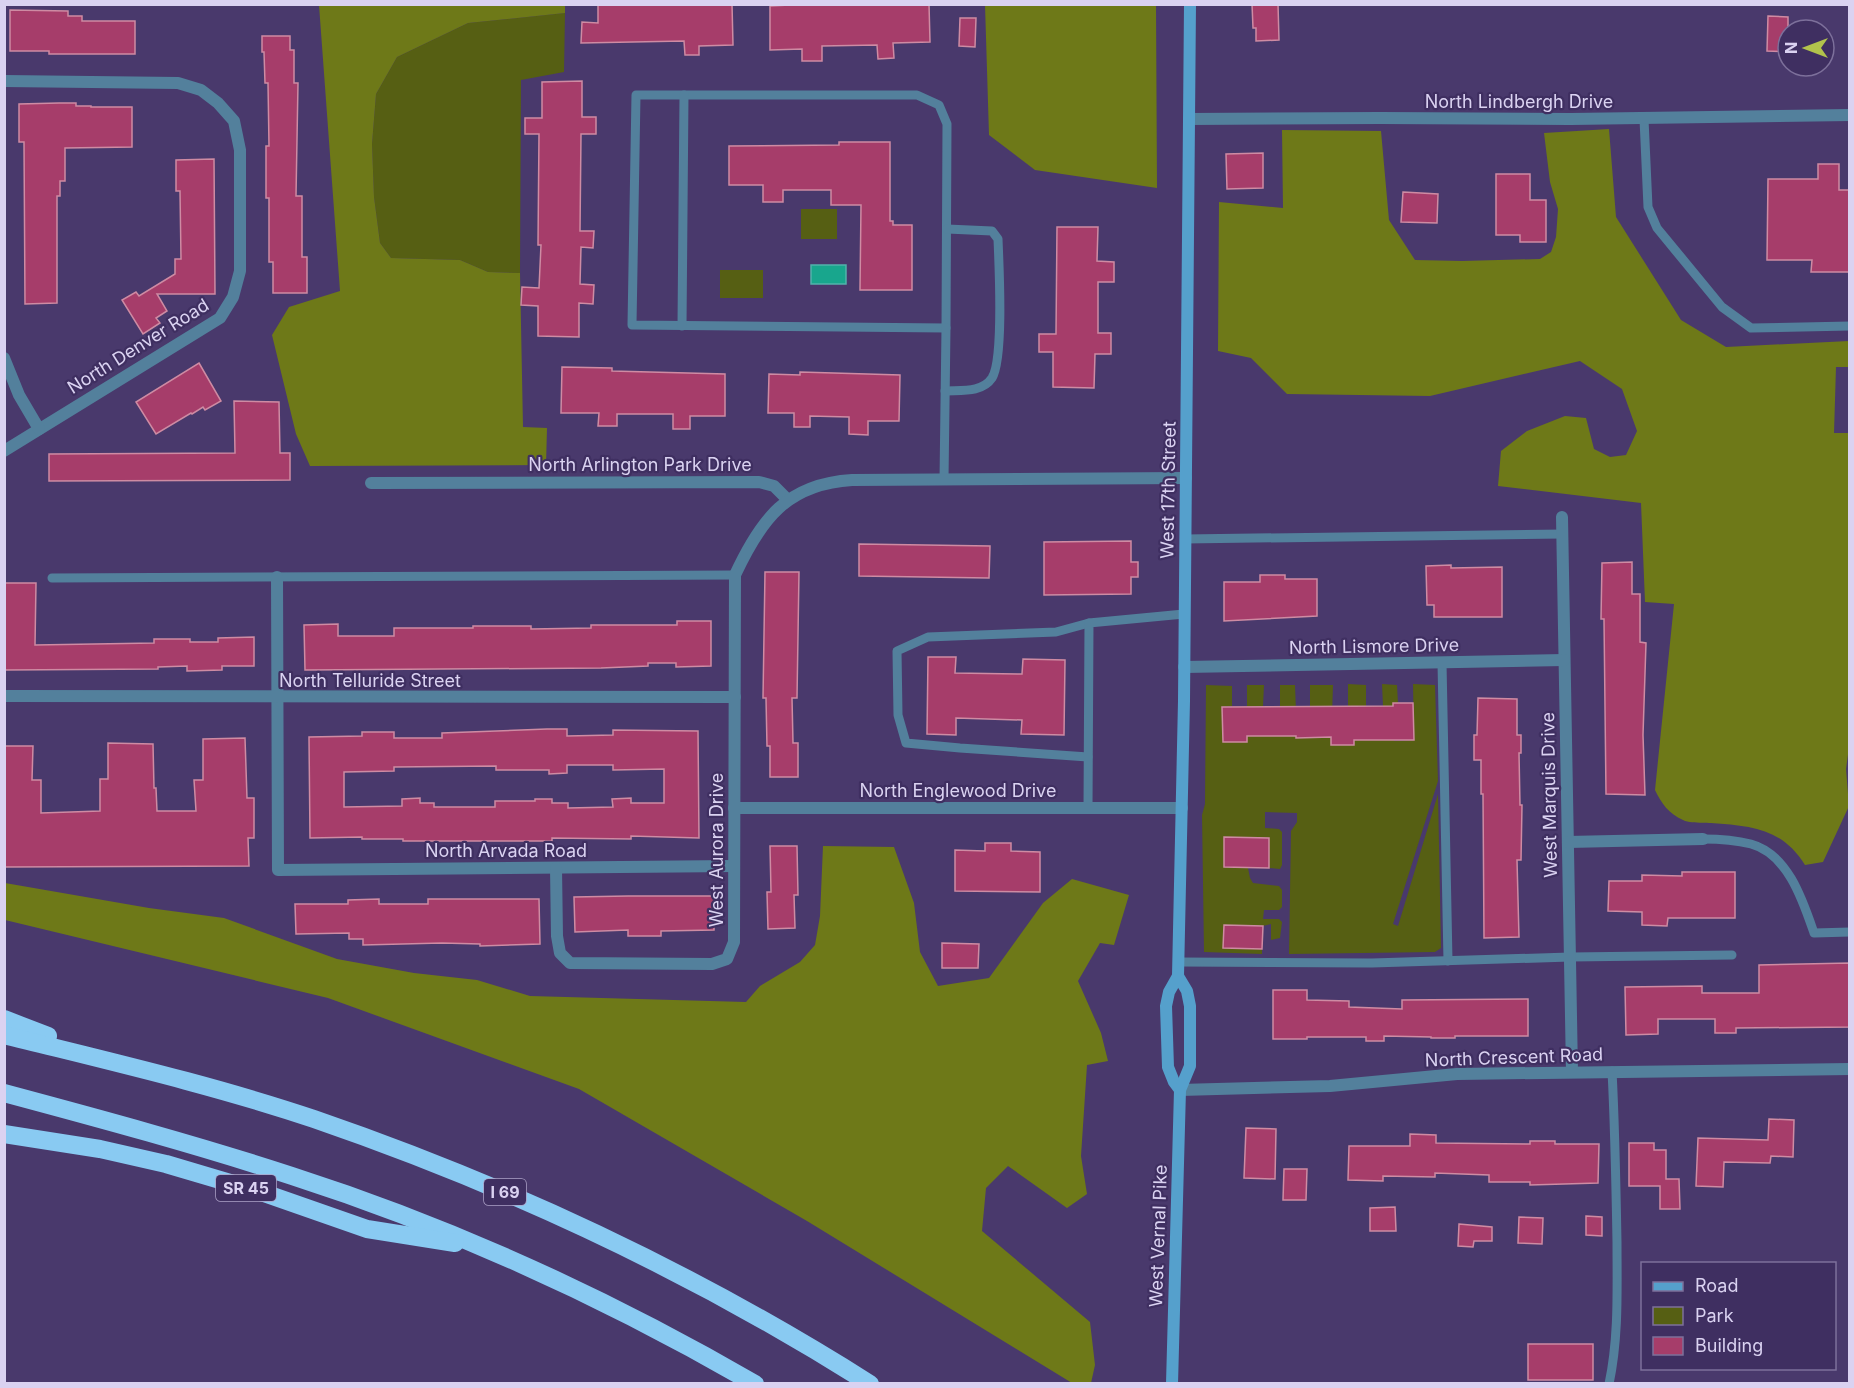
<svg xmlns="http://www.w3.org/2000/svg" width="1854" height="1388" viewBox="0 0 1854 1388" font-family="Inter,sans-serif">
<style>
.green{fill:#565f13}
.forest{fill:#6e7918}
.water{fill:#18a68d;stroke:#52b3ab;stroke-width:1.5}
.building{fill:#a63d6a;stroke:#ce8ba3;stroke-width:1.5;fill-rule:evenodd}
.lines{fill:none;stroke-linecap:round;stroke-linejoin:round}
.service{stroke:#53809c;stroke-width:9}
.minor{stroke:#53809c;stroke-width:12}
.tertiary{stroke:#53809c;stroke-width:12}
.secondary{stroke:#55a0cc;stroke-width:12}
.motorway{stroke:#89caf2;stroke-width:18}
.labels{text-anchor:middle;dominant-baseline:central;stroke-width:4.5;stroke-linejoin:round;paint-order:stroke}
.shield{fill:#3f2f61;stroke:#aca1c6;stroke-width:1.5}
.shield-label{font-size:16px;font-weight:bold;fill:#dad2f1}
.street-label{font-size:18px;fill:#dad2f1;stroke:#3f2f61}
</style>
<rect width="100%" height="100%" fill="#49396c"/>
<g class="green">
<polygon points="565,13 564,72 521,80 520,273 488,272 460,260 391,258 380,243 374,197 372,144 376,94 397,57 468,23"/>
<rect x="801" y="209" width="36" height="30"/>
<rect x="720" y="270" width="43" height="28"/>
<polygon points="1348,684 1366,685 1366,706 1363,706 1386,739 1385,706 1383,706 1382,684 1397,685 1398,703 1393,704 1394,741 1414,740 1413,684 1435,685 1438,781 1393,924 1398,926 1438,794 1441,948 1435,952 1289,954 1291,831 1297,822 1297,813 1265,812 1265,828 1279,829 1282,832 1282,865 1280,869 1269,868 1269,838 1224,837 1224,867 1248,868 1250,878 1253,883 1279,886 1282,890 1282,907 1279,910 1264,910 1263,919 1279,919 1282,922 1280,938 1271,940 1271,924 1263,926 1224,925 1224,948 1262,949 1262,954 1204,952 1202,815 1205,804 1206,685 1232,686 1232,706 1222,707 1223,742 1247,741 1247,685 1264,685 1263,706 1260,707 1261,736 1280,736 1280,685 1295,685 1297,738 1317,737 1316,706 1310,706 1310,685 1333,685 1331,745 1353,745 1354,706 1348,706"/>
</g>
<g class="forest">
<polygon points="319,5 565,5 565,13 468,23 397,57 376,94 372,144 374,197 380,243 391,258 460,260 488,272 520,273 523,427 547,428 546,465 310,466 296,434 272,335 289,307 340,291"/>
<polygon points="963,5 1156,5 1157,188 1035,170 989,135 985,5"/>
<path d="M1609,129L1616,217L1681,320L1726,347L1849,341V367H1836L1834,433H1850V740L1846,769L1849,806L1823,862L1805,865C1782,828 1751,826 1711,823C1703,822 1691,824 1683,820C1669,814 1661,803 1655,790L1674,604L1645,602L1641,503L1498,486L1501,451L1527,431L1565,416L1586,418L1594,449L1610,457L1626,455L1637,431L1622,389L1580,361L1430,396L1287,394L1251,358L1218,351L1219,202L1283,208L1282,130L1381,131L1389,220L1415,260L1462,261L1540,259L1551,252L1556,237L1558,209L1550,182L1544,133Z"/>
<polygon points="823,846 894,847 914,903 920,952 938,986 989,978 1043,903 1072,879 1129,895 1114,945 1100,943 1078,981 1101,1033 1108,1061 1087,1065 1081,1156 1087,1194 1067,1208 1008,1166 986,1188 982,1231 1090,1322 1095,1365 1091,1383 1072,1383 807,1221 579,1089 328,998 5,920 5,883 149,908 224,918 337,959 414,973 477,980 530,996 746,1002 760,986 800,962 815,945 820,916"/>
</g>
<rect class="water" x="811" y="265" width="35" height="19"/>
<g class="building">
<polygon points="732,4 733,45 699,46 699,55 685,55 684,41 581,43 582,22 598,23 598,5"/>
<polygon points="810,4 929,4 930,42 893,43 894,58 878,59 877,45 822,46 822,61 802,61 802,49 770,50 770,6"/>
<polygon points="1252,4 1278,4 1279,40 1256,41 1256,28 1253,28"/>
<polygon points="10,10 68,11 68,16 82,16 82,21 135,21 135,54 49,54 49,51 10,51"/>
<polygon points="1768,16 1788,17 1788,52 1767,51"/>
<polygon points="960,18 976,18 975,47 959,46"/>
<polygon points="262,36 290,36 290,50 294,50 294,83 298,83 296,196 302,196 302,257 307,257 307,293 273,293 273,262 269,262 269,198 266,198 266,146 269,146 268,83 265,83 264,52 262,52"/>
<polygon points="582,81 582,117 596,117 596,134 581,134 580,231 594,231 593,248 581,247 580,284 594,285 593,304 579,303 579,337 538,336 538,306 521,305 522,287 539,288 541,245 538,245 539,134 525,134 525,118 542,118 542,82"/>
<polygon points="59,103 76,103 76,106 91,106 91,107 132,107 132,147 65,148 65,181 60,181 60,196 57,196 57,303 25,304 24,142 19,142 19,104"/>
<polygon points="839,142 890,142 890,221 893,221 893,225 912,225 912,290 860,290 861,205 831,205 831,190 783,190 783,202 763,202 763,185 729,185 729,146 839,145"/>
<polygon points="1263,153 1263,188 1227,189 1226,154"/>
<polygon points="214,159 215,294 157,294 167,311 156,318 160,323 143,334 122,300 136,292 139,296 175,274 175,259 181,259 180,191 176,191 176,160"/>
<polygon points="1818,164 1839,164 1839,190 1850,190 1850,272 1811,272 1812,260 1767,260 1768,179 1818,179"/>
<polygon points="1496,174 1530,174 1530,200 1546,200 1546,242 1520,242 1520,235 1496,235"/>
<polygon points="1403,192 1438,194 1437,223 1401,222"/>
<polygon points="1057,227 1098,227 1097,261 1114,262 1114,282 1098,282 1098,333 1111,333 1111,354 1095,354 1094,388 1053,387 1053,352 1039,352 1039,334 1056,334"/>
<polygon points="199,363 221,401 205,410 203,407 192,414 191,413 156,434 136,402"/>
<polygon points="562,367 612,368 612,371 725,374 725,416 690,416 690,429 673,429 673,414 617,414 617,426 598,426 599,413 561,413"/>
<polygon points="800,372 900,375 899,421 868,421 868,435 849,434 849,417 810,416 810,427 794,427 794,413 768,413 769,374 800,375"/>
<polygon points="234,401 279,402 280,453 290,453 290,480 49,481 49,454 235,453"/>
<polygon points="1131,541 1131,562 1138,562 1138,577 1131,577 1131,594 1044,595 1044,542"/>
<polygon points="859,544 990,546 989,578 859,576"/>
<polygon points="1632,562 1632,594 1640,594 1640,642 1646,643 1643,735 1645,795 1606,794 1604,619 1601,619 1602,563"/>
<polygon points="1451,565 1451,568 1502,567 1502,617 1434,617 1434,605 1427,605 1426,566"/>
<polygon points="765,572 799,572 797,698 792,698 793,743 798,743 798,777 770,777 770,746 767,746 766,698 763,698"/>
<polygon points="1260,575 1285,575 1285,579 1317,579 1317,616 1224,621 1224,582 1260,582"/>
<polygon points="4,583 36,583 35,645 154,643 154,639 190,639 190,642 218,642 218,638 254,637 254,666 222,666 222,670 187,671 187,666 158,667 158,669 4,670"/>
<polygon points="677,621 711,621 711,666 676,667 676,663 648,663 648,666 601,668 305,670 304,625 338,624 338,636 394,636 394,628 473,628 473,626 531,626 531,629 591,628 591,625 677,625"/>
<polygon points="928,657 956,657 955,673 1022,674 1023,659 1065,660 1064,735 1021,734 1022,720 956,718 956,735 927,734"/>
<polygon points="1478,698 1517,699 1517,735 1521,735 1521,753 1519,753 1520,805 1522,805 1521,860 1517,860 1519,937 1484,938 1483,794 1481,794 1481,760 1474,760 1474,735 1477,735"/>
<polygon points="1393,703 1413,703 1414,740 1354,740 1354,745 1331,745 1331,737 1296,738 1296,736 1247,736 1247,742 1223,742 1222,707 1393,706"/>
<path d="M547,729H567V736L613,735V730L698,731L699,838L631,836V839L552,838V841H403V839H362V837L310,838L309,737L362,736V732H394V738H442V733ZM567,765H613V770L664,769V803H631V798L612,799L613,807L568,808V803H552V799H535V801H495V807H434V803H420V798L402,799V806L344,807V772L394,771V767L496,766V770H549V774L567,773Z"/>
<polygon points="245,738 247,798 254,798 254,838 248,838 249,866 4,867 4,746 33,746 32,780 41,780 41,813 100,811 100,779 108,779 108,743 153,744 154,788 156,788 157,811 196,811 194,780 203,780 203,739"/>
<polygon points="1224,837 1269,838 1269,868 1224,867"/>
<polygon points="985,843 1011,843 1011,851 1040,852 1040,892 955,891 955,850 985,851"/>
<polygon points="770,846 797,846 798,895 794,895 795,928 768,929 767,892 771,892"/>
<polygon points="1682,872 1735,872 1735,918 1668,918 1667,926 1642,925 1642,912 1608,911 1609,881 1642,881 1642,875 1682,876"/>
<polygon points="628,896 714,896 714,930 661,931 661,936 628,936 628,930 575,932 574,897"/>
<polygon points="379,899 379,904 428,904 428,899 539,899 540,944 480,946 480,944 442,943 363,945 363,939 349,939 349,933 296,934 295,904 348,904 348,900"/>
<polygon points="1224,925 1263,926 1262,949 1223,948"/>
<polygon points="942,943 979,944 978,968 942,968"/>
<polygon points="1850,963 1850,1027 1736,1028 1736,1033 1715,1033 1715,1019 1658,1019 1658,1034 1626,1035 1625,987 1702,986 1702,993 1759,993 1759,965"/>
<polygon points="1273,990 1307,990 1307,1000 1349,1001 1349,1007 1402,1009 1402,1000 1528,999 1528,1036 1455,1036 1455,1038 1431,1038 1431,1037 1384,1036 1384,1041 1366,1041 1366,1037 1307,1037 1307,1039 1273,1039"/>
<polygon points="1769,1119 1794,1120 1793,1157 1771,1156 1770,1163 1724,1162 1723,1187 1696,1186 1698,1138 1768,1140"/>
<polygon points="1246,1128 1276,1129 1275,1179 1244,1178"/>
<polygon points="1410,1134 1436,1135 1436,1143 1530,1144 1530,1141 1555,1141 1555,1144 1599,1144 1598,1183 1530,1185 1530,1182 1489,1182 1489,1175 1435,1173 1435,1177 1383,1176 1383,1181 1348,1180 1349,1146 1410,1146"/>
<polygon points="1629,1143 1654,1143 1654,1150 1666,1150 1666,1179 1679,1179 1680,1209 1660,1209 1660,1186 1629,1186"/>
<polygon points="1284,1169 1307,1169 1306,1200 1283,1200"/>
<polygon points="1395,1207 1396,1231 1370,1231 1370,1208"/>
<polygon points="1586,1216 1602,1217 1602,1236 1586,1235"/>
<polygon points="1519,1217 1543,1218 1542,1244 1518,1243"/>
<polygon points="1459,1224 1492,1227 1492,1241 1474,1241 1473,1247 1458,1246"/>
<rect x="1528" y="1344" width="65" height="36"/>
</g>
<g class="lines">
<g class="service">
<polygon points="636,95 917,95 939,105 947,124 946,328 632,325"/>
<polyline points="1644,119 1648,207 1657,228 1722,307 1751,328 1850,326"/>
<polyline points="682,326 684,95"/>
<path d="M945,391C961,390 982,393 992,378C1004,359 999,265 998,239L992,231L947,229"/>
<polyline points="944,480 946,328"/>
<polyline points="1185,539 1563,534"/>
<polyline points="52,578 735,575"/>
<polyline points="1442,663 1448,961"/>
<polyline points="1088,757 960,748 906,743 898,715 897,651 928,637 1056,632 1089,623"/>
<polyline points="1088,808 1089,623 1184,614"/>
<path d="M1703,839C1719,839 1735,840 1751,844C1788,854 1803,901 1814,933L1850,932"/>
<polyline points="1179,962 1372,963 1570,957 1732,955"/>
<path d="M1609,1384C1619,1337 1617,1289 1617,1242C1616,1185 1615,1128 1612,1071"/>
</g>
<g class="minor">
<polyline points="4,81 178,83 201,90 218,103 234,121 240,150 240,271 233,297 220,318 4,451"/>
<polyline points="1189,119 1380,118 1571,119 1850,115"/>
<polyline points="4,358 19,395 39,429"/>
<polyline points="371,483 759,482 774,486 788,500"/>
<polyline points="1562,517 1572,1072"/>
<polyline points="277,577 278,870 734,866"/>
<polyline points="1184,667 1564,660"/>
<polyline points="4,696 735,697"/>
<polyline points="734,808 1182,808"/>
<polyline points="1568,842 1703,839"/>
<path d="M556,868L557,936L560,953L570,963L712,964L727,959L734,942L735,575C761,519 787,484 852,480L1186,478"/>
</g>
<polyline class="tertiary" points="1180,1090 1330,1086 1457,1074 1850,1069"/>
<g class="secondary">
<polyline points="1178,976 1169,992 1166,1006 1168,1067 1174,1082 1180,1090"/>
<polyline points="1172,1384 1180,1090 1190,1066 1190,1006 1187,991 1178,976 1184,701 1190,4"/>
</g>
<g class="motorway">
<polyline points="4,1019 48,1036"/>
<path d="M4,1035C108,1061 213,1085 314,1119C509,1186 696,1274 870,1384"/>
<path d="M4,1093C101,1119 197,1145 292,1176C454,1228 608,1299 755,1384"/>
<polyline points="4,1134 100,1149 166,1164 264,1193 367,1229 455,1243"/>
</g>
</g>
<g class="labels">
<g class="shield">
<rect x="216" y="1175" width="60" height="26" rx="4.5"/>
<rect x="484" y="1179" width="42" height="26" rx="4.5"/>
</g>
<g class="shield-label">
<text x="246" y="1188">SR 45</text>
<text x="505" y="1192">I 69</text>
</g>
<g class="street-label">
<text x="1519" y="101">North Lindbergh Drive</text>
<text transform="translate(138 346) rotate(-32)">North Denver Road</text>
<text x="640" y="464">North Arlington Park Drive</text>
<text transform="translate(1168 490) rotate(-89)">West 17th Street</text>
<text transform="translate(1374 646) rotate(-1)">North Lismore Drive</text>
<text x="370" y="680">North Telluride Street</text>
<text x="958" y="790">North Englewood Drive</text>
<text transform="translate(1549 795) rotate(-91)">West Marquis Drive</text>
<text x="506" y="850">North Arvada Road</text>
<text transform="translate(716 850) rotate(-90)">West Aurora Drive</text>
<text transform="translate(1514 1057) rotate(-2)">North Crescent Road</text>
<text transform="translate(1158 1236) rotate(-88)">West Vernal Pike</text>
</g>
</g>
<rect width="1854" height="1388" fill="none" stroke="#dad2f1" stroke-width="12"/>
<rect x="1641" y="1262" width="195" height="108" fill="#3f2f61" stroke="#7d709b" stroke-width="1.5"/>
<rect x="1653" y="1282" width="30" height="9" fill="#55a0cc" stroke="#7d709b" stroke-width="1.5"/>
<text x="1695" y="1292" font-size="18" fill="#dad2f1">Road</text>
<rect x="1653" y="1307" width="30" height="18" fill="#565f13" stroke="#7d709b" stroke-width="1.5"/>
<text x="1695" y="1322" font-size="18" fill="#dad2f1">Park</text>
<rect x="1653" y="1337" width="30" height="18" fill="#a63d6a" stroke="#7d709b" stroke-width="1.5"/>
<text x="1695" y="1352" font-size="18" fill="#dad2f1">Building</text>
<g transform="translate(1806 48) rotate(270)"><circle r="28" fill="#3f2f61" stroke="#7d709b" stroke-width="1.5"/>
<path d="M0-4.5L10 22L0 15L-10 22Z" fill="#b2c34c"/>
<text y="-9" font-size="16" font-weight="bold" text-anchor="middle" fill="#dad2f1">N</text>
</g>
</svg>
